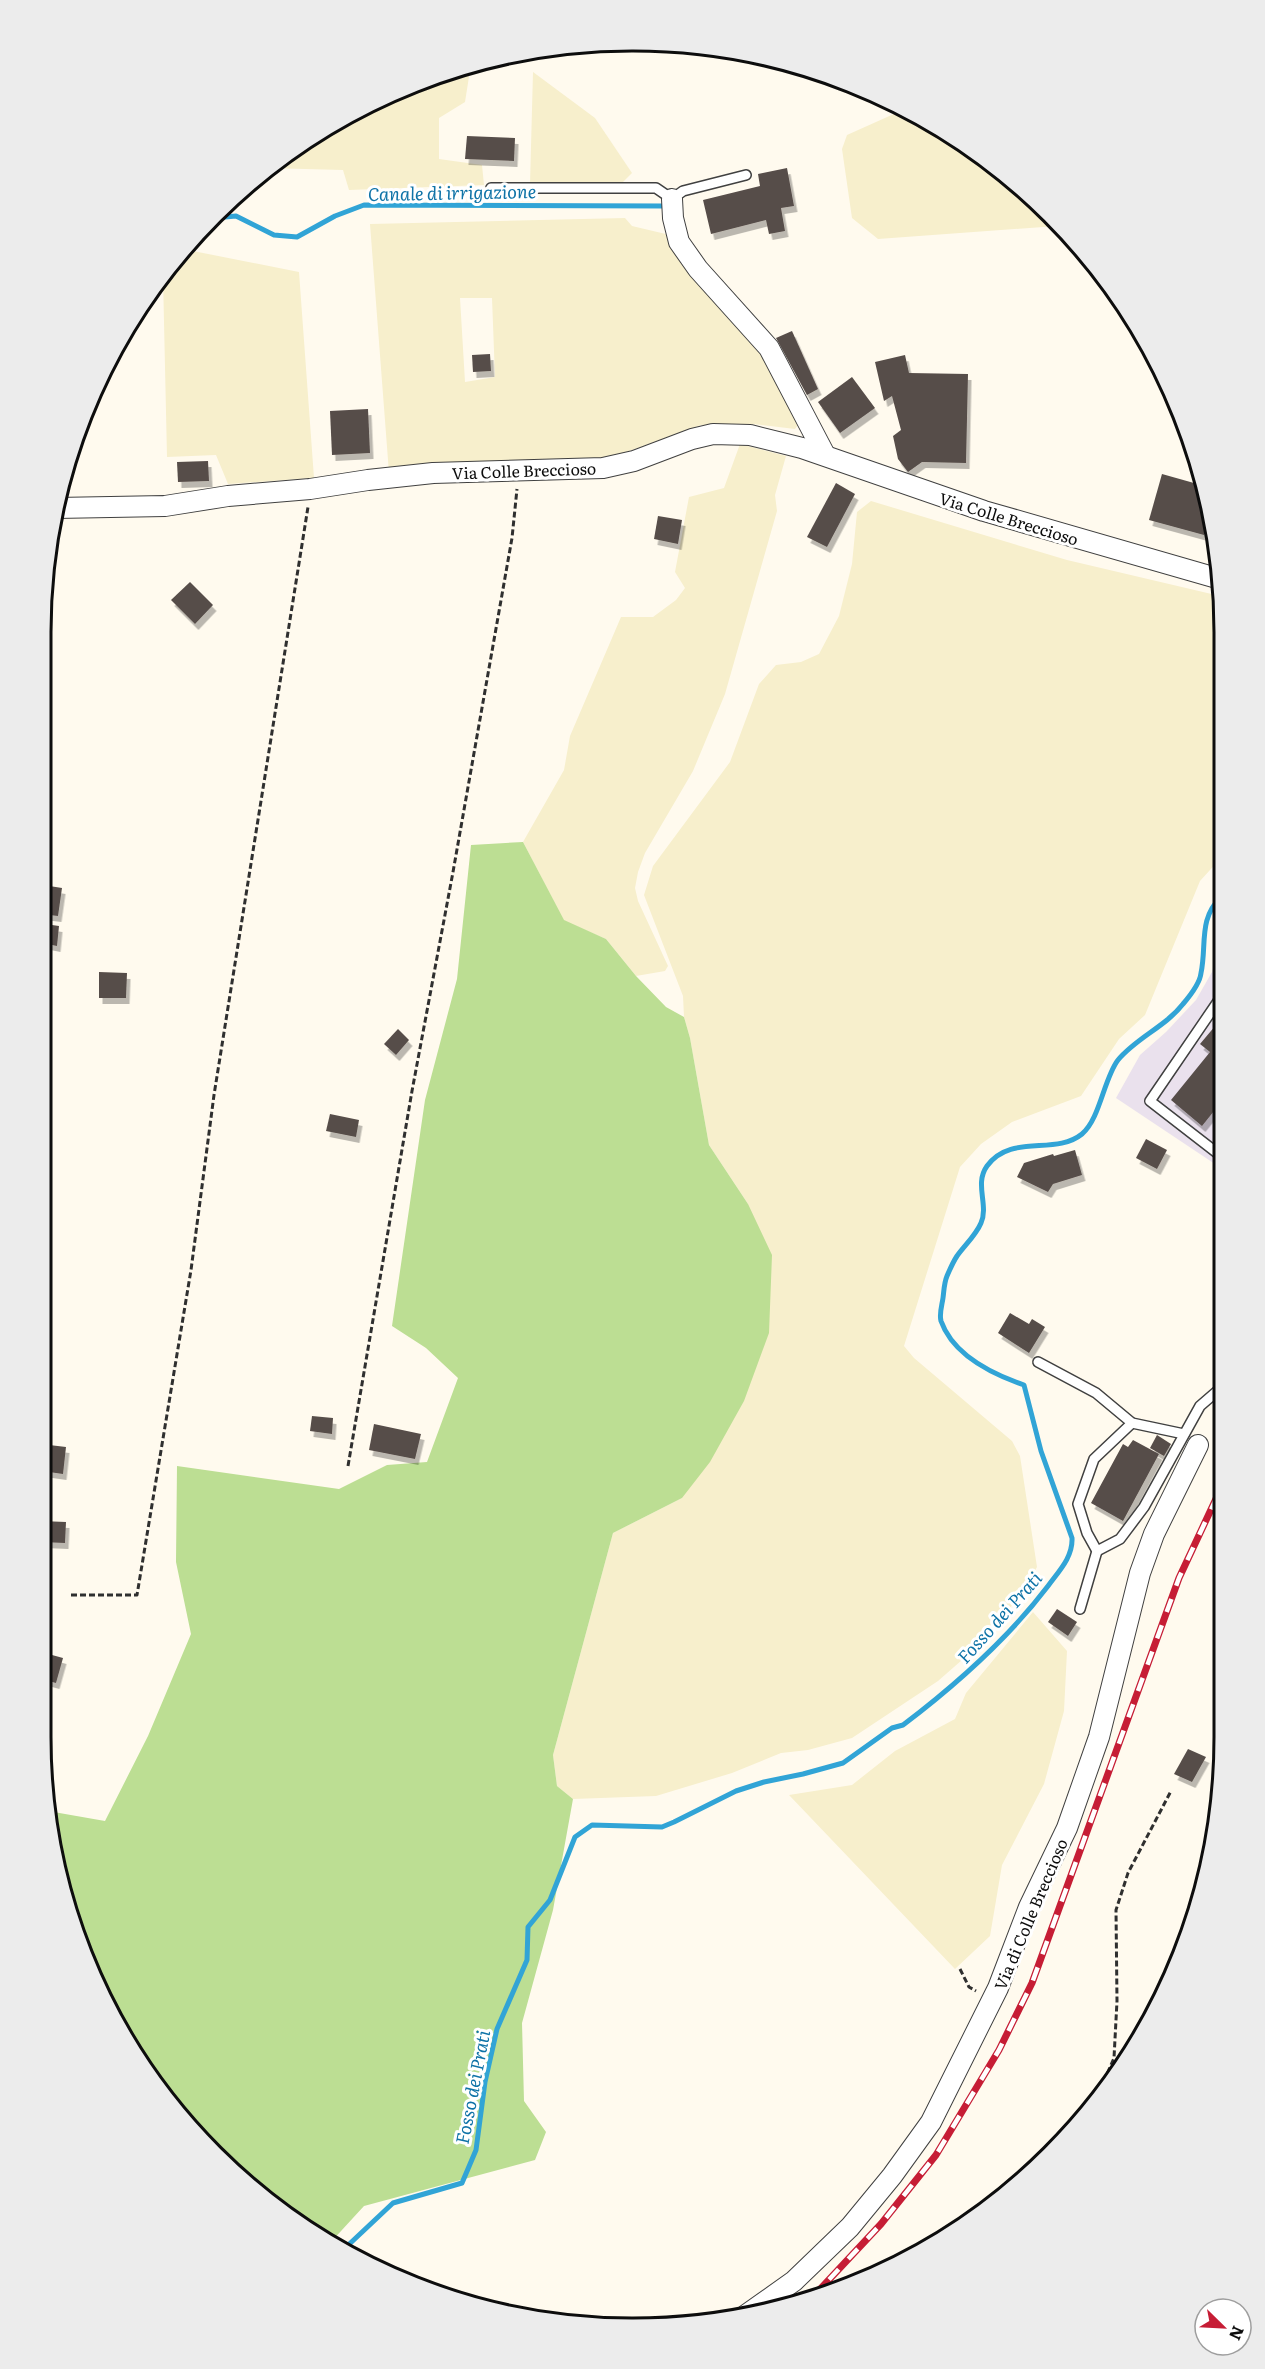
<svg xmlns="http://www.w3.org/2000/svg" width="1265" height="2369" viewBox="0 0 1265 2369" font-family="Literata,serif">
<style>
.industrial{fill:#eae1ed}
.farmland{fill:#f7efcc;fill-rule:evenodd}
.forest{fill:#bcde93}
.lines{fill:none;stroke-linecap:round;stroke-linejoin:round}
.stream{stroke:#31a4d6;stroke-width:5}
.building{fill:#574d49;filter:url(#shadow)}
.service-casing{stroke:#404040;stroke-width:12}
.minor-casing{stroke:#404040;stroke-width:22}
.path{stroke:#2f2f2f;stroke-width:3;stroke-dasharray:6 3;stroke-linecap:butt}
.service{stroke:#fff;stroke-width:9}
.minor{stroke:#fff;stroke-width:20}
.rail-casing{stroke:#c61d35;stroke-width:7}
.rail{stroke:#fff;stroke-width:4.5;stroke-dasharray:14;stroke-linecap:butt}
.labels{text-anchor:middle;dominant-baseline:central;stroke-width:6;stroke-linejoin:round;paint-order:stroke}
.street-label{font-size:16px;fill:#0d0d0d;stroke:#fff}
.water-label{font-size:18px;font-style:italic;fill:#0f73a7;stroke:#fff}
.rim{fill:none;stroke:#0d0d0d;stroke-width:3}
</style>
<defs>
<filter id="shadow"><feDropShadow dx="3.5" dy="6" stdDeviation="0" flood-color="#0004"/></filter>
</defs>
<rect width="100%" height="100%" fill="#fffaee"/>
<polygon class="industrial" points="1221,934 1221,1168 1116,1098 1140,1055 1166,1032 1196,1000 1212,972"/>
<g class="farmland">
<polygon points="471,64 465,102 439,118 439,159 482,165 484,185 349,190 343,170 266,168 370,102"/>
<polygon points="533,72 595,118 632,173 621,184 530,184"/>
<polygon points="905,109 928,120 1023,188 1057,226 878,239 852,218 842,149 847,135"/>
<path d="M625,218L632,226L670,235L777,372L800,422L795,429L753,424L701,425L607,459L389,473L370,224ZM460,298H492L495,377L465,382Z"/>
<polygon points="193,251 299,272 314,478 228,484 216,455 167,457 163,277 180,253"/>
<polygon points="740,444 786,456 775,495 777,511 725,694 693,771 645,853 638,872 635,888 638,901 668,966 665,971 636,976 606,939 564,921 523,842 564,770 570,736 621,617 653,617 676,600 685,588 675,572 689,497 724,488"/>
<polygon points="871,501 1067,560 1220,596 1220,859 1200,881 1145,1015 1119,1039 1081,1096 1012,1122 981,1144 960,1167 904,1346 914,1358 1012,1441 1020,1456 1037,1567 1026,1587 986,1639 938,1681 852,1738 808,1750 781,1753 732,1773 656,1796 573,1799 557,1786 553,1755 613,1533 682,1498 748,1204 709,1145 690,1038 684,1017 683,996 644,895 653,866 730,762 759,684 776,665 801,662 819,654 839,616 852,564 857,512"/>
<polygon points="1033,1612 1067,1651 1064,1711 1044,1784 1002,1865 990,1936 955,1969 789,1795 852,1785 895,1751 955,1719 966,1693"/>
</g>
<polygon class="forest" points="523,842 564,920 606,939 636,976 666,1007 684,1017 690,1038 709,1145 748,1204 772,1255 769,1333 744,1401 710,1462 682,1498 613,1533 553,1755 557,1786 573,1799 553,1910 522,2023 524,2101 546,2132 535,2160 364,2206 330,2243 304,2229 242,2181 163,2097 120,2032 72,1927 52,1852 48,1811 105,1821 148,1736 191,1634 176,1562 177,1466 339,1489 387,1465 427,1462 458,1378 426,1348 392,1326 425,1100 457,979 471,845"/>
<g class="lines">
<g class="stream">
<polyline points="214,218 236,216 274,235 297,237 335,216 364,205 665,206"/>
<path d="M343,2250L393,2203L462,2183L476,2150L485,2082L497,2029L527,1960L528,1927L550,1900L575,1837L592,1825L662,1827L674,1822L736,1791L764,1782L803,1774L843,1763L892,1728L903,1725C957,1684 1007,1640 1048,1586C1059,1571 1073,1557 1072,1538L1041,1451L1024,1385C992,1374 953,1355 941,1321C939,1314 942,1305 943,1298C944,1291 944,1283 947,1276C950,1269 953,1262 957,1256C965,1245 976,1235 981,1223C989,1205 974,1184 987,1166C1011,1133 1055,1156 1082,1134C1100,1119 1104,1078 1118,1060C1136,1038 1165,1027 1183,1004C1189,997 1200,983 1201,973C1207,945 1198,919 1221,897"/>
</g>
</g>
<g class="building">
<polygon points="467,136 515,138 514,161 465,159"/>
<polygon points="787,168 794,206 781,208 785,231 769,234 766,220 711,234 703,200 760,186 758,174"/>
<polygon points="792,331 818,389 807,395 776,338"/>
<polygon points="490,354 491,371 473,372 472,355"/>
<polygon points="905,355 909,373 968,374 966,463 922,462 908,472 898,459 893,436 901,430 892,396 884,401 875,362"/>
<polygon points="852,377 875,408 840,433 818,402"/>
<polygon points="368,409 370,453 332,455 330,411"/>
<polygon points="208,461 209,481 178,482 177,462"/>
<polygon points="1162,474 1201,485 1209,516 1204,535 1149,520"/>
<polygon points="836,483 855,494 827,547 807,537"/>
<polygon points="658,516 682,520 678,544 654,539"/>
<polygon points="190,582 213,605 195,624 171,600"/>
<polygon points="43,885 62,888 58,916 41,914"/>
<polygon points="45,924 59,926 57,946 42,943"/>
<polygon points="99,972 127,973 126,998 99,998"/>
<polygon points="1221,1019 1221,1076 1213,1086 1221,1093 1221,1117 1214,1111 1202,1126 1171,1100 1210,1052 1200,1044"/>
<polygon points="398,1029 409,1040 396,1055 384,1044"/>
<polygon points="330,1114 359,1120 356,1137 326,1131"/>
<polygon points="1146,1139 1167,1150 1157,1169 1136,1158"/>
<polygon points="1075,1150 1082,1175 1053,1184 1048,1192 1017,1177 1024,1163 1053,1154 1054,1156"/>
<polygon points="1010,1313 1029,1324 1032,1319 1045,1327 1029,1353 998,1333"/>
<polygon points="312,1416 333,1418 332,1434 310,1431"/>
<polygon points="374,1424 421,1434 415,1459 369,1450"/>
<polygon points="1157,1435 1171,1444 1164,1456 1150,1448"/>
<polygon points="1133,1440 1159,1454 1123,1521 1091,1503 1123,1444 1128,1447"/>
<polygon points="41,1444 66,1447 63,1474 42,1471"/>
<polygon points="41,1521 66,1522 65,1543 41,1542"/>
<polygon points="1057,1609 1077,1622 1068,1636 1048,1622"/>
<polygon points="41,1652 63,1658 56,1683 41,1679"/>
<polygon points="1188,1749 1206,1757 1192,1782 1174,1774"/>
</g>
<g class="lines">
<defs>
<g id="service">
<polyline points="491,188 656,188 672,199 683,191 746,175"/>
<polyline points="1221,997 1150,1101 1221,1156"/>
<polyline points="1038,1362 1096,1393 1132,1423 1184,1434"/>
<polyline points="1132,1423 1094,1459 1078,1504 1087,1533 1097,1551 1120,1539 1144,1507 1200,1406 1222,1387"/>
<polyline points="1080,1609 1097,1551"/>
</g>
<g id="minor">
<polyline points="672,199 673,218 679,242 698,269 769,348 825,455"/>
<polyline points="56,508 165,506 228,496 310,489 368,480 433,473 603,468 634,461 692,439 713,434 750,435 802,448 984,511 1220,579"/>
<polyline points="746,2315 794,2281 850,2227 892,2176 931,2122 998,1988 1029,1907 1067,1828 1099,1737 1140,1573 1154,1534 1198,1445"/>
</g>
</defs>
<use href="#service" class="service-casing"/>
<use href="#minor" class="minor-casing"/>
<g class="path">
<polyline points="348,1466 412,1091 453,872 512,538 517,489"/>
<polyline points="71,1595 137,1595 191,1270 214,1095 308,507"/>
<polyline points="960,1969 969,1987 976,1991"/>
<polyline points="1093,2106 1114,2058 1117,2001 1116,1910 1128,1873 1171,1791"/>
</g>
<use href="#service" class="service"/>
<use href="#minor" class="minor"/>
<defs>
<polyline id="rail" points="810,2300 881,2224 936,2155 999,2050 1032,1983 1179,1578 1222,1486"/>
</defs>
<use href="#rail" class="rail-casing"/>
<use href="#rail" class="rail"/>
</g>
<g class="labels">
<g class="street-label">
<text transform="translate(524 470) rotate(-2)">Via Colle Breccioso</text>
<text transform="translate(1009 518) rotate(17)">Via Colle Breccioso</text>
<text transform="translate(1030 1914) rotate(-67)">Via di Colle Breccioso</text>
</g>
<g class="water-label">
<text transform="translate(452 192) rotate(-1)">Canale di irrigazione</text>
<text transform="translate(999 1617) rotate(-48)">Fosso dei Prati</text>
<text transform="translate(472 2087) rotate(-79)">Fosso dei Prati</text>
</g>
</g>
<path d="M0 0H1265V2369H0ZM632 51H633A581 581 0 0 1 1214 632V1737A581 581 0 0 1 633 2318H632A581 581 0 0 1 51 1737V632A581 581 0 0 1 632 51Z" fill="#ececec" fill-rule="evenodd"/>
<path class="rim" d="M632 51H633A581 581 0 0 1 1214 632V1737A581 581 0 0 1 633 2318H632A581 581 0 0 1 51 1737V632A581 581 0 0 1 632 51Z"/>
<g transform="translate(1223 2327) rotate(114)"><circle r="28" fill="#ffffff" stroke="#9e9e9e" stroke-width="1.5"/>
<path d="M0-4.5L10 22L0 15L-10 22Z" fill="#c61d35"/>
<text y="-9" font-size="16" font-weight="bold" text-anchor="middle" fill="#0d0d0d">N</text>
</g>
</svg>
